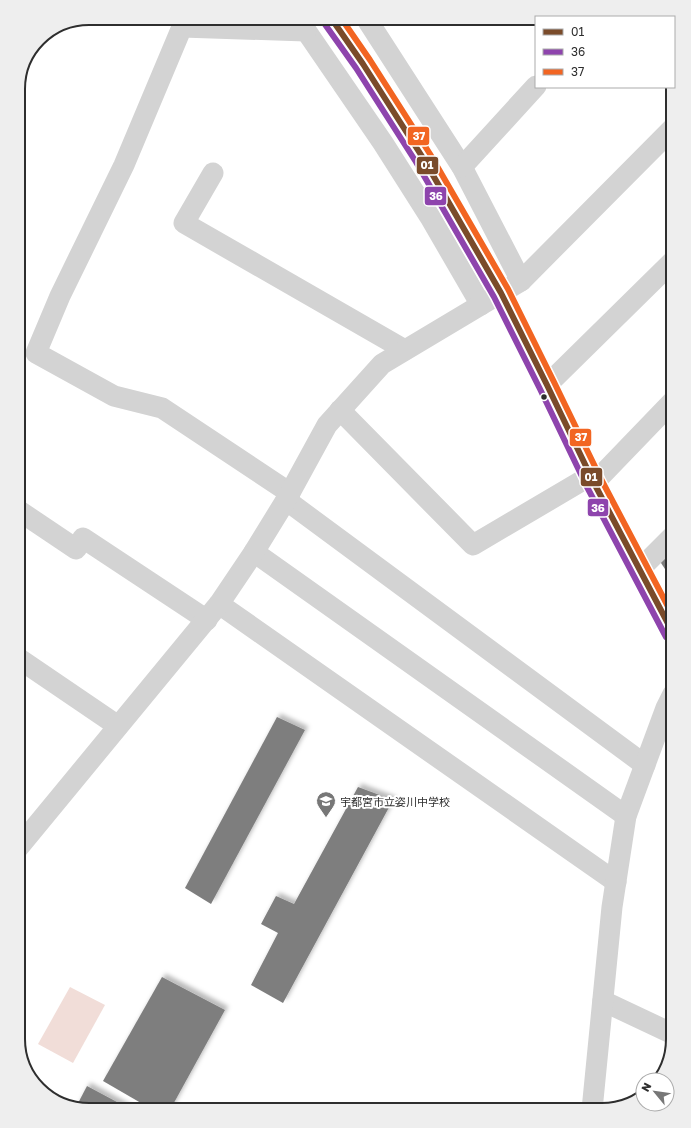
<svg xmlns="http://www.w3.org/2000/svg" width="691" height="1128" viewBox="0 0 691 1128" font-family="'Golos Text','Noto Sans JP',sans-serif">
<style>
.water{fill:#f1ddd8}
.building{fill:#7e7e7e;filter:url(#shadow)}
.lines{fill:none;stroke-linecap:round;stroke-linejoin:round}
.minor{stroke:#d3d3d3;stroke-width:21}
.major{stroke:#c6c6c6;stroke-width:22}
.bus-1-casing{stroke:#fff;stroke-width:9}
.bus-2-casing{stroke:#fff;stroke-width:9}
.bus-3-casing{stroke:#fff;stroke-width:9}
.bus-1{stroke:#7a4b2a;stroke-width:6}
.bus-2{stroke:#8e44ad;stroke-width:6}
.bus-3{stroke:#f26522;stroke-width:6}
.bus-dot{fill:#2e2e2e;stroke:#fff;stroke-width:1.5}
.labels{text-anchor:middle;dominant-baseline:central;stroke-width:4;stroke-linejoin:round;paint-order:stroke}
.poi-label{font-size:11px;fill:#2e2e2e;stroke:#fff;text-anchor:start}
.rim{fill:none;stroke:#2e2e2e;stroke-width:2}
.line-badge{stroke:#fff;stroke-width:1.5}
.badge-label{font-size:11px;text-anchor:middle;font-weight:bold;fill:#fff}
</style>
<defs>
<filter id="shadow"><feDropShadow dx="3.5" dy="-3.5" stdDeviation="2" flood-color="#0004"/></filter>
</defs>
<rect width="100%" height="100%" fill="#fff"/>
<polygon class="water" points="70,987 105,1005 73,1063 38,1044"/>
<g class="building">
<polygon points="673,545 673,581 657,557"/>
<polygon points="277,717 305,730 211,904 185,888"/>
<polygon points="358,787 393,800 283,1003 251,985 278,933 261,924 276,896 294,904"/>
<polygon points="162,977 225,1010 170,1110 153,1110 103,1081"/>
<polygon points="87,1086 132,1110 85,1110 76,1107"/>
</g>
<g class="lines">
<g class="minor">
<polyline points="366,18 462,167 521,281"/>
<polyline points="298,19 383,143 430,217 481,305"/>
<polyline points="462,167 536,86"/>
<polyline points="213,173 184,223 405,350"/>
<polyline points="547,385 673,261"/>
<polyline points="340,410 473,545 590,476"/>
<polyline points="594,483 673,401"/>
<polyline points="290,493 162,408 114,396 36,353 60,296 124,165 182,27 306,31"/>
<polyline points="286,500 645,765"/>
<polyline points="18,510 76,549 83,538 207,620"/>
<polyline points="254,552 626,816"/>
<polyline points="639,570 673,536"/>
<polyline points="219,604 616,882"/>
<polyline points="18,658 118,726"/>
<polyline points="18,848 219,604 254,552 286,500 327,425 382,364 521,281 673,128"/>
<polyline points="603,1001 673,1034"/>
<polyline points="592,1110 612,907 626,816 666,708 673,694"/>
</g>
<polyline class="major" points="331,18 363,64 423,158 501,293 547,385 594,483 639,570 673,633"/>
<defs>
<polyline id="bus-1" points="331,18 363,64 423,158 501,293 547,385 594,483 673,633"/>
<polyline id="bus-2" points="324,23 356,68 416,162 494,297 540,389 587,487 666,637"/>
<polyline id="bus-3" points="341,18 370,60 430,154 508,289 554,382 601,479 673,616"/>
</defs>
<use href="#bus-1" class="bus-1-casing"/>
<use href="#bus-2" class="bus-2-casing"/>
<use href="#bus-3" class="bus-3-casing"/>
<use href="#bus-1" class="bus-1"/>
<use href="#bus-2" class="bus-2"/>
<use href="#bus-3" class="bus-3"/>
</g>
<defs>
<symbol id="school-pin" viewBox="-11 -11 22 30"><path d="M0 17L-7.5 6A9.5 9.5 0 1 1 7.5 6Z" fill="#777" stroke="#fff"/><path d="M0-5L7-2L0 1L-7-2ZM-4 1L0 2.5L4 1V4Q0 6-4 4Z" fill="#fff"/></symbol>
</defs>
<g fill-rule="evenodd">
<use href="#school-pin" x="315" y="790" width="22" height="30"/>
</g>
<circle class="bus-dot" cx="544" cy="397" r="3.5"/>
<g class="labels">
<g class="poi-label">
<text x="340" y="801">宇都宮市立姿川中学校</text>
</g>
</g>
<path d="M0 0H691V1128H0ZM89 25H602A64 64 0 0 1 666 89V1039A64 64 0 0 1 602 1103H89A64 64 0 0 1 25 1039V89A64 64 0 0 1 89 25Z" fill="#eee" fill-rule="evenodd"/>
<path class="rim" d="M89 25H602A64 64 0 0 1 666 89V1039A64 64 0 0 1 602 1103H89A64 64 0 0 1 25 1039V89A64 64 0 0 1 89 25Z"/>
<g class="line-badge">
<rect x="407" y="126" width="23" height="20" rx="4" fill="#f26522"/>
<rect x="416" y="156" width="23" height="19" rx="4" fill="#7a4b2a"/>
<rect x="424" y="186" width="23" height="20" rx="4" fill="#8e44ad"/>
<rect x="569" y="428" width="23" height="19" rx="4" fill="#f26522"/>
<rect x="580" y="467" width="23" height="20" rx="4" fill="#7a4b2a"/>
<rect x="587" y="498" width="22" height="19" rx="4" fill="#8e44ad"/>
</g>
<g class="badge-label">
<text x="419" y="140">37</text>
<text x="427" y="169">01</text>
<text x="436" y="200">36</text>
<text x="581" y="441">37</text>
<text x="591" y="481">01</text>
<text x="598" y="512">36</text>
</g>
<rect x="535" y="16" width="140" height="72" fill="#ffffff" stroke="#ababab"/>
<rect x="543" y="29" width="20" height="6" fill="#7a4b2a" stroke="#ababab"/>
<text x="571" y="36" font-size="12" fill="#2e2e2e">01</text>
<rect x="543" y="49" width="20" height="6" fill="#8e44ad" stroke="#ababab"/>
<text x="571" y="56" font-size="12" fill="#2e2e2e">36</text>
<rect x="543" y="69" width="20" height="6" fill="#f26522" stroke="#ababab"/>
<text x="571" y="76" font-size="12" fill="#2e2e2e">37</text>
<g transform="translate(655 1092) rotate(299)"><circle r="19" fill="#ffffff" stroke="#ababab"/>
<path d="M0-3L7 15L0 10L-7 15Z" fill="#777777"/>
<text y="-6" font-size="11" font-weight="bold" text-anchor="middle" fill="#2e2e2e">N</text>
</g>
</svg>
